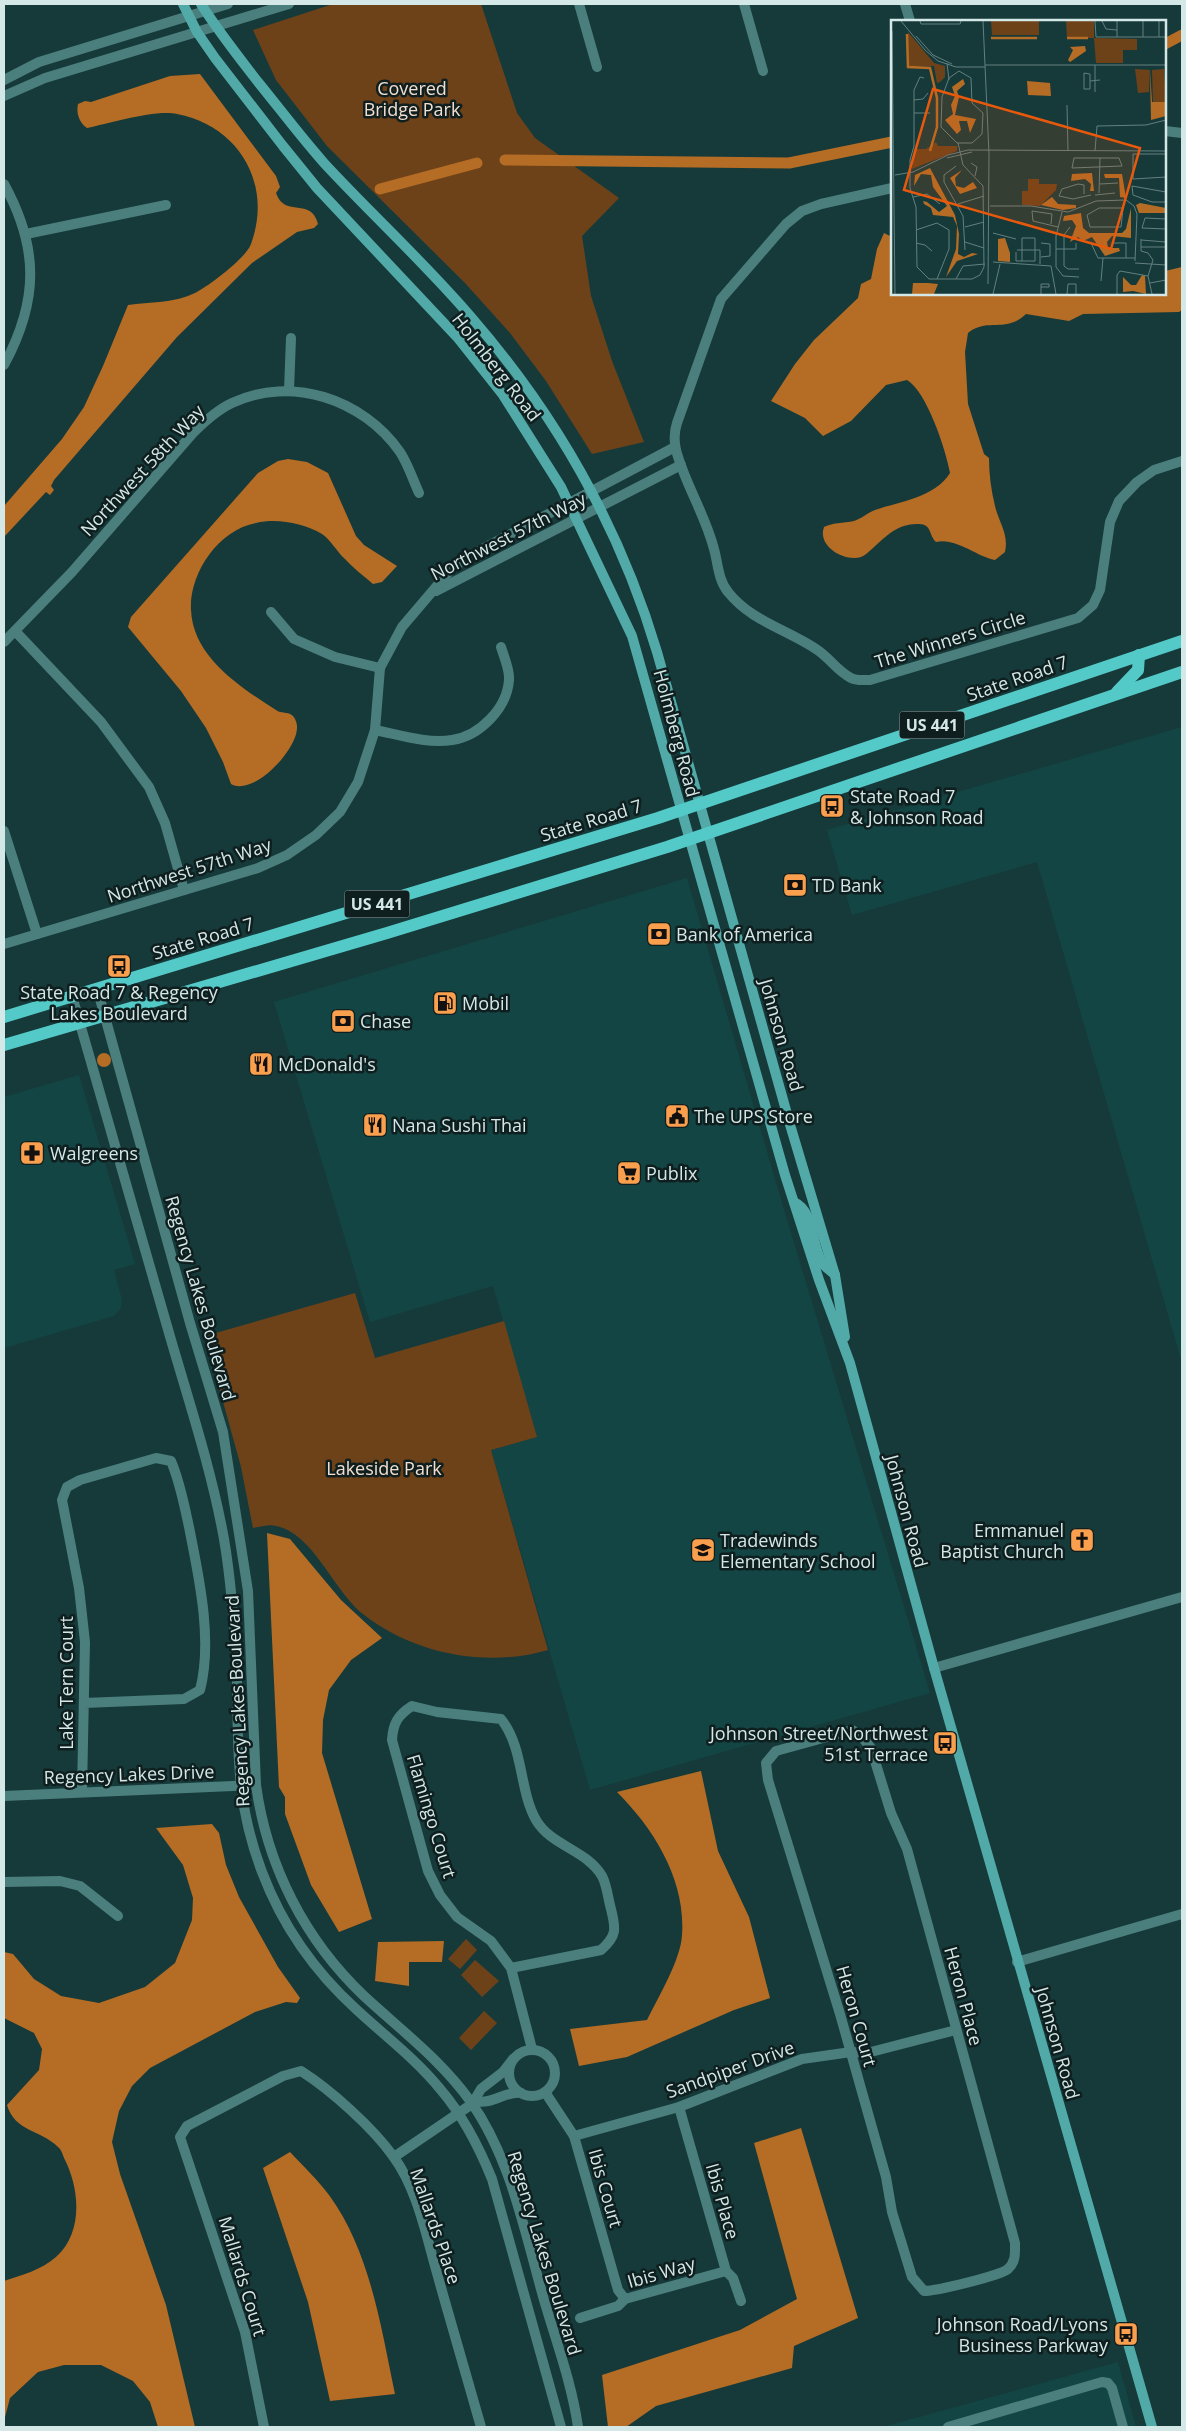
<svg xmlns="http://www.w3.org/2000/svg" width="1186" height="2431" viewBox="0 0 1186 2431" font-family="'Open Sans',sans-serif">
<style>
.built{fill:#134544}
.green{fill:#6e4219}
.water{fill:#b56c25}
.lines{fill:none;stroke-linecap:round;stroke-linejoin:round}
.canal{stroke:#b56c25;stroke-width:11}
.street{stroke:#4b7f7e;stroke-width:10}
.secondary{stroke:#52aaa8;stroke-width:10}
.primary{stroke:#54cac8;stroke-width:12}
.labels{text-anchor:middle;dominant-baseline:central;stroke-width:5;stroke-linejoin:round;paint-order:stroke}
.shield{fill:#0f1e1e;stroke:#99abab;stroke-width:1}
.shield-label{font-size:16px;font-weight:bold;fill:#d4e8e7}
.park-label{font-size:18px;fill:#f3dfcf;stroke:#0f1e1e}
.street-label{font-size:18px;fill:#d4e8e7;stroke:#0f1e1e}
.poi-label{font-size:18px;fill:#d4e8e7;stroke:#0f1e1e;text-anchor:start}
.inset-river{fill:none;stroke:#b56c25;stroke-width:2.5}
.inset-road{fill:none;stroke:#62807f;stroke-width:1}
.view{fill:#e8590c;fill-opacity:0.15;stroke:#e8590c;stroke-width:2.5}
.inset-edge{fill:none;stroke:#d4e8e7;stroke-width:2.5}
</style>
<rect width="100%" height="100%" fill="#163a3a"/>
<g class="built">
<polygon points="1182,727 1182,1363 1037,862 852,915 827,830"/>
<polygon points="687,878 782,1203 930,1693 590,1790 491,1450 537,1437 493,1286 370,1322 274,1002"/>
<polygon points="79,1075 135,1264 114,1270 122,1300 121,1308 114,1316 4,1348 4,1097"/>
<polygon points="1118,2362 1136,2427 883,2427"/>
</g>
<g class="green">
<polygon points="333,4 481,4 517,113 535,138 619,198 582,236 591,296 612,361 644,442 592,454 546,381 510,333 465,283 327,146 276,80 253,30"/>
<path d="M355,1293L375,1358L504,1321L537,1437L491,1450L548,1650C487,1668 413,1654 363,1614C333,1590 313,1533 276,1526C270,1524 260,1527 253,1528L241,1467L205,1336Z"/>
<polygon points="466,1939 477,1950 460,1969 448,1959"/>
<polygon points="475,1960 499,1981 482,1997 461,1975"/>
<polygon points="484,2011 497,2023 471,2050 459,2038"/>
</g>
<g class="water">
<path d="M200,74L276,176L280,187L276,193C285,219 311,196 318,224L314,228L297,232L252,263L177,337L54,480L51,486L54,490L50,495L46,492L4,537V506L62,439L84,407L103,366L128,305C149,302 175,303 195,293C209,286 246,258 251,244C273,184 239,126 177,114C156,109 110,123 87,128C79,122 76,113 78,104L85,101L91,102L170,76Z"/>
<path d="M884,233L890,236L892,241V294H1165V271L1182,267V310L1179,312L1083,314L1069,321L1026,314C1005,334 988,317 968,333L965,352L968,404L984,454L989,458C989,474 991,490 995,506C999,523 1009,534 1005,552L995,560C976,556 955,537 936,542C929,536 932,524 919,524C899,523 887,535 873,548C869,551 866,555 861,557C844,562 817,546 824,527C831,523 844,523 854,521C861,519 867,513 875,510C901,501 934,498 950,473C946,450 927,392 907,380L886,385L851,421L823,436L805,418L771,401L795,364L814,340L858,298L861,284L871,279L877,249Z"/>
<path d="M288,459L307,462L328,473L356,536L364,545L397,566L382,582L373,584C364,576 353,568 345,559C337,552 331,540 322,534C303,523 277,518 256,523C218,530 189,574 191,610C193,657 240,687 276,710C281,714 288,711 293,716C295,718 297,723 297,726C299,748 254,797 231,784L223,762L206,728L181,691L128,627L131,617L258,473L278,461Z"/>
<circle cx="104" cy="1060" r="7"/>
<polygon points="267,1533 290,1539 341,1600 382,1638 351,1660 329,1690 323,1720 322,1753 372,1919 339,1932 311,1885 285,1814 285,1797 279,1787"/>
<path d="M701,1771L718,1851L749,1917L770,1998L734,2010L627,2057L579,2066L570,2029L647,2020C658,1998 681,1959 682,1935C686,1880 654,1829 617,1792Z"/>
<path d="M212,1824L219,1833L226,1865L239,1897L278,1967L300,1998L297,2003L286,2002L255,2012L150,2068L132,2086L119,2111L112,2142L120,2174L166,2305L195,2427H158L150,2402L133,2381L101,2365H64L38,2372L10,2398L4,2421V2281C22,2275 41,2270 56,2257C83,2233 80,2190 65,2160C63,2156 62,2150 58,2147C40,2129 15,2132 7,2105L39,2070L42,2049L34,2033L4,2018V1952L13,1954L34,1979L61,1996L99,2003L145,1987L175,1963L192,1920L193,1898L183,1865L156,1828Z"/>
<polygon points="444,1941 442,1962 409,1962 409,1986 375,1981 378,1942"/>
<polygon points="801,2128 858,2318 794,2346 792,2368 656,2406 626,2427 608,2427 602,2375 740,2330 797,2299 754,2143"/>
<path d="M290,2152C303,2166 318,2180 329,2195C370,2251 381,2327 395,2394L330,2401L308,2302L263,2168Z"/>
</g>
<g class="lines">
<g class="canal">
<polyline points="1165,44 1182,35"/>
<polyline points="505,160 789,163 892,142"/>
<polyline points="380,189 477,163"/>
</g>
<g class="street">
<polyline points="579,4 597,67"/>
<polyline points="744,4 763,71"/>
<polyline points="905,4 910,21"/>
<polyline points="4,80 39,62 228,4"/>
<polyline points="4,96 45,78 289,4"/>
<polyline points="1165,131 1182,133"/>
<path d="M4,184C39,248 39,300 4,365"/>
<path d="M892,188L821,204L802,211L786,224L721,299L677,423C674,432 674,441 676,450C685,484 705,514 714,549C718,563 718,580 728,592C751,621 786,629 816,649C829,657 837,671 851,678C856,681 864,680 870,680L1078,618L1093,605L1100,590L1110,522L1119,501L1137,482L1154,470L1182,461"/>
<polyline points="26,234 166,205"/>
<polyline points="289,390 291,338"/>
<polyline points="436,591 681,465"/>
<polyline points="271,612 294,639 335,657 380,668"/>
<polyline points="16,632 101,722 149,787 165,823 184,890"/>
<path d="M4,642L72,572L193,433C205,421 217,410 232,403C291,375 363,399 400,452C408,464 413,480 419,493"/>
<path d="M375,730C400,735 427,744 452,740C480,736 507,708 509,680C510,670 504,657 501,647"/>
<polyline points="4,831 37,934"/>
<polyline points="4,944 258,868 287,855 316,835 340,812 358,782 375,730 380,668 402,627 453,567 486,547 675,447"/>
<path d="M97,988L190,1323L223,1432L248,1591L256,1785C267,1866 305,1940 364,1996C402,2031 441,2060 471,2102C511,2159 525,2233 544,2300C556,2341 572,2384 578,2427"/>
<path d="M72,996C104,1106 136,1216 167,1326C187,1396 211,1467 224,1539C232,1586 235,1633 237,1681C238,1751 236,1804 262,1872C282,1925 315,1972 357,2010C385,2036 416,2059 441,2090C464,2117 479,2147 492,2179L561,2427"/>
<polyline points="934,1668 1182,1597"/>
<path d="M852,1730L861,1736L871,1748L891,1813L907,1849L1015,2243C1015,2253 1016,2262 1008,2269C999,2276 936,2291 924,2291L912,2277L892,2212L886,2177L840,2014L768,1780L766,1763L776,1751Z"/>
<path d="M82,1792L85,1642L79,1588L62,1500L67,1487L80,1480L156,1458L171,1461C180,1482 184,1504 189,1527C199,1577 213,1641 200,1690L184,1699L84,1703"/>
<polyline points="4,1796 256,1785"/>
<polyline points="4,1882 60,1881 80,1886 118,1916"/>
<polyline points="1017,1962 1182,1914"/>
<path d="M511,1968L601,1950C617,1936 616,1929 611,1909C608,1899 607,1885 602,1876C587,1850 551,1846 536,1820C519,1790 524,1748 501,1719L437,1712L412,1706C398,1715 393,1723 392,1740L428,1871L440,1895L457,1917L491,1941L511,1968L532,2049"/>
<circle cx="532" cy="2073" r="23"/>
<polyline points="545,2092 574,2136 618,2290 625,2299"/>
<path d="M475,2101C493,2105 504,2091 521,2093"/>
<polyline points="679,2107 726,2271 733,2278 741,2301"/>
<polyline points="574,2136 679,2107 802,2059 851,2052 867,2053 956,2030"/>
<polyline points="394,2157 472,2104 481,2089 503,2072 513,2059"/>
<polyline points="580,2318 618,2306 625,2299 726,2271"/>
<path d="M264,2427L245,2332L180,2137L187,2126L283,2076L301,2071C331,2090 373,2128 393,2156C416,2187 425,2230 435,2266C450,2320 466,2374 481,2427"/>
<polyline points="948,2427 1102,2382 1108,2383 1112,2388 1123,2427"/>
</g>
<g class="secondary">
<polyline points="183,4 197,32 215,58 283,146 317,188 457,337 503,395 561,487 632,636 785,1175 819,1280 850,1363 934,1668 1152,2427"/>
<path d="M201,4C218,31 238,56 258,82C280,109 301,137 324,163C372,215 425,263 471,317C556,415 620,528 657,652L791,1128L835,1275L845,1337"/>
<path d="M794,1202C815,1211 811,1247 823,1264C826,1268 831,1271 835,1275"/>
</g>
<g class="primary">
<polyline points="1117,692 1138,670 1139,655"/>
<polyline points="4,1017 658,818 1182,641"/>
<polyline points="4,1045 387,933 667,847 1182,672"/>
</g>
</g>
<defs>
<symbol id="bus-square" viewBox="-11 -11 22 22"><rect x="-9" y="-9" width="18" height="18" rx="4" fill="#fa9f4e" stroke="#0f1e1e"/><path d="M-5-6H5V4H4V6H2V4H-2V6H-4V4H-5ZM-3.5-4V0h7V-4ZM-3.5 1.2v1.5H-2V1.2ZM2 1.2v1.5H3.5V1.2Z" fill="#111"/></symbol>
<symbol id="bank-square" viewBox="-11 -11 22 22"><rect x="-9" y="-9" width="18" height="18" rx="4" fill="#fa9f4e" stroke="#0f1e1e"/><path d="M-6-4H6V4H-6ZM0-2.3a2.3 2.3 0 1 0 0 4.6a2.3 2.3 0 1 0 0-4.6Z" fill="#111"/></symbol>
<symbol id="fuel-square" viewBox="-11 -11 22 22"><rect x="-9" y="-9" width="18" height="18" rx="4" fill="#fa9f4e" stroke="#0f1e1e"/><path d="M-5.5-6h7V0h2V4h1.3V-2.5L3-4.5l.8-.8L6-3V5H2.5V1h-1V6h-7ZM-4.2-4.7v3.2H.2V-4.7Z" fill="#111"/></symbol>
<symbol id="restaurant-square" viewBox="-11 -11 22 22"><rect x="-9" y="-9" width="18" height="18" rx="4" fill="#fa9f4e" stroke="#0f1e1e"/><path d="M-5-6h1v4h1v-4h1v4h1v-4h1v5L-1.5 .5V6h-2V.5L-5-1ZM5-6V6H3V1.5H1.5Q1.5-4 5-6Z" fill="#111"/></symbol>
<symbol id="civic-square" viewBox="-11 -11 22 22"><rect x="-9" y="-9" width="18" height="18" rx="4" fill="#fa9f4e" stroke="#0f1e1e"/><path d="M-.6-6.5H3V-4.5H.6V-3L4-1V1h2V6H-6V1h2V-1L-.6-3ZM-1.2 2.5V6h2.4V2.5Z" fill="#111"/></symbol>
<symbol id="pharmacy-square" viewBox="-11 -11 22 22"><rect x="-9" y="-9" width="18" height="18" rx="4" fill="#fa9f4e" stroke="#0f1e1e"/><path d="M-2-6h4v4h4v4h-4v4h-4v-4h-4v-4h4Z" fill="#111"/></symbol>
<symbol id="supermarket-square" viewBox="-11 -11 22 22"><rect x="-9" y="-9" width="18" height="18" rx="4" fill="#fa9f4e" stroke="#0f1e1e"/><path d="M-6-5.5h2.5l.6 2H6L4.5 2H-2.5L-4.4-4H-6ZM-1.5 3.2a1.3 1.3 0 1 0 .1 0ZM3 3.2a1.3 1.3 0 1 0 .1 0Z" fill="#111"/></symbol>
<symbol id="church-square" viewBox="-11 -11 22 22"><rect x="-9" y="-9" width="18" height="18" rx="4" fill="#fa9f4e" stroke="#0f1e1e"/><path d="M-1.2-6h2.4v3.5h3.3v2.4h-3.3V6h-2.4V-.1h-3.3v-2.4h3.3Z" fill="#111"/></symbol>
<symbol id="school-square" viewBox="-11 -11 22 22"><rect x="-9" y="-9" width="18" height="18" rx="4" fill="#fa9f4e" stroke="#0f1e1e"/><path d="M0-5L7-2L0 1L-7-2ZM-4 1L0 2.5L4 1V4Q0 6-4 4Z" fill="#111"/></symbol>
</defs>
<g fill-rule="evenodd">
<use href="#bus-square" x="818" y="792" width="28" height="28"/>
<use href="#bank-square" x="781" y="871" width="28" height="28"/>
<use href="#bank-square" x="645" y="920" width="28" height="28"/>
<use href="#bus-square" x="105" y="952" width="28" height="28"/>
<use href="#fuel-square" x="431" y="989" width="28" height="28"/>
<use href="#bank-square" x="329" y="1007" width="28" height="28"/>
<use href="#restaurant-square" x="247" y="1050" width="28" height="28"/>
<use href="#civic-square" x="663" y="1102" width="28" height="28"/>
<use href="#restaurant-square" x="361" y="1111" width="28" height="28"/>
<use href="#pharmacy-square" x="18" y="1139" width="28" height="28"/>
<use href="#supermarket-square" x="615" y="1159" width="28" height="28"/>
<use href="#church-square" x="1068" y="1526" width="28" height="28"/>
<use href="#school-square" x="689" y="1536" width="28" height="28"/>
<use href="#bus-square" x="931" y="1729" width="28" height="28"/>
<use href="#bus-square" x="1112" y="2320" width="28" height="28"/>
</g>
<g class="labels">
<g class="shield">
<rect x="899.5" y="711.5" width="65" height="27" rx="4"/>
<rect x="344.5" y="890.5" width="65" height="27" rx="4"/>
</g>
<g class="shield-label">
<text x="932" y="725">US 441</text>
<text x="377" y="904">US 441</text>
</g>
<g class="park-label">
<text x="412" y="88">Covered<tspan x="412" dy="21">Bridge Park</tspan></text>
<text x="384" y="1468">Lakeside Park</text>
</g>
<g class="street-label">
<text transform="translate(497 367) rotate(52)">Holmberg Road</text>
<text transform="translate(142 470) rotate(-47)">Northwest 58th Way</text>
<text transform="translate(508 536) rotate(-27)">Northwest 57th Way</text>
<text transform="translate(950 639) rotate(-17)">The Winners Circle</text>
<text transform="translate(1017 678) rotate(-19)">State Road 7</text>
<text transform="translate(677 733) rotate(75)">Holmberg Road</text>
<text transform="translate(591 820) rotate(-17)">State Road 7</text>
<text transform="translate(189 870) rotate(-18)">Northwest 57th Way</text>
<text transform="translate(203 938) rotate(-17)">State Road 7</text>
<text transform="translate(782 1035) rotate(74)">Johnson Road</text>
<text transform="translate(201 1298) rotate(74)">Regency Lakes Boulevard</text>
<text transform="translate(907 1511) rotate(75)">Johnson Road</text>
<text transform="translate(66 1683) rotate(-90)">Lake Tern Court</text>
<text transform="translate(237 1701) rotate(-93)">Regency Lakes Boulevard</text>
<text transform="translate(129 1774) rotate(-2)">Regency Lakes Drive</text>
<text transform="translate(432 1816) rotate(73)">Flamingo Court</text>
<text transform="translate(964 1996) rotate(75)">Heron Place</text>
<text transform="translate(857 2016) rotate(74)">Heron Court</text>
<text transform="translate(1058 2043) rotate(74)">Johnson Road</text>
<text transform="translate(730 2069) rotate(-20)">Sandpiper Drive</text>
<text transform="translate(606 2188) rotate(74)">Ibis Court</text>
<text transform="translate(723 2201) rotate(74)">Ibis Place</text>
<text transform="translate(436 2226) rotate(71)">Mallards Place</text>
<text transform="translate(545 2253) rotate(73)">Regency Lakes Boulevard</text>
<text transform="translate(661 2272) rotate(-16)">Ibis Way</text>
<text transform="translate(243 2276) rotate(73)">Mallards Court</text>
</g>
<g class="poi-label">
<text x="850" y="796">State Road 7<tspan x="850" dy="21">&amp; Johnson Road</tspan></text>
<text x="812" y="885">TD Bank</text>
<text x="676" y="934">Bank of America</text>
<text x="119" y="992" text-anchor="middle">State Road 7 &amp; Regency<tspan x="119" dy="21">Lakes Boulevard</tspan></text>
<text x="462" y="1003">Mobil</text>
<text x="360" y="1021">Chase</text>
<text x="278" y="1064">McDonald's</text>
<text x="694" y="1116">The UPS Store</text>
<text x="392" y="1125">Nana Sushi Thai</text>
<text x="50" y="1153">Walgreens</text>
<text x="646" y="1173">Publix</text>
<text x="1064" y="1530" text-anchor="end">Emmanuel<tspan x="1064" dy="21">Baptist Church</tspan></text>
<text x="720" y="1540">Tradewinds<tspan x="720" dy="21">Elementary School</tspan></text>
<text x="928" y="1733" text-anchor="end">Johnson Street/Northwest<tspan x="928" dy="21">51st Terrace</tspan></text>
<text x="1108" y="2324" text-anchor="end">Johnson Road/Lyons<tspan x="1108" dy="21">Business Parkway</tspan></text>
</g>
</g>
<g transform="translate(891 20)">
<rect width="275" height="275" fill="#163a3a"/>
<path d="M100,1H148V15H101ZM175,1H203V18H176ZM17,12L43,43L54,46V57L49,62L46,63L43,46L17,47ZM203,18L246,19V30H232V43H205ZM244,49L259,50L258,72L247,73ZM273,49L275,82H262L261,50ZM45,122L47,126H66V131L21,149L23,129H35ZM137,159H148V164H166L165,170L149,186L131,185V171H137Z" fill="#6e4219"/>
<path d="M179,27L194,26L195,31L179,42L177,40L182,30ZM259,50L261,82H275V96L260,100ZM72,59L74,64L66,71L68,77L64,95L85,99L79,113L76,101H68L70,110L66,114L54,100L62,94L60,85L64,76L61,67ZM136,61L159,63L160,76L137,75ZM39,148L64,195L68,214L67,234L73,237L81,233L87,234L66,241L55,257L65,229L66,206L62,197L42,195L40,188L33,184L32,181L36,182L48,192L56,186L42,167L40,155L30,154L23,166L24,155ZM71,150L64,158L65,166L73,168L82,162L86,168L69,174L59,158ZM201,153L203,171H199L200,164L194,159L180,161L181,154ZM213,154H231L235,178L229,177L228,158H214ZM161,177L167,184L185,185V188L172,190L150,185ZM249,183L275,188V193H248L245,185ZM240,188V218L221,216L216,222L217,228H228L229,231L214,236L201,217L192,221L187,217L179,222L185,206L181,200L172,201L173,196L190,193L192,208L198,213H231L235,209ZM114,218L119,233V242L107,241V219ZM251,255L254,256L255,274L242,271L232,272V257L240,265H245ZM22,263H37L47,264L43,274H21Z" fill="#b56c25"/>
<path class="inset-river" d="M16,14L17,47L39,48L46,78V107L39,131M100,18H146M176,18H197"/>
<path class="inset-road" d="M10,1L34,30L47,41L65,47H94M29,1L30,4H69L70,1M92,1L98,134L97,264M204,1L205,17H275M211,1L215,9L226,10M252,1V17M268,1V17M1,11L4,274M25,16L42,35L61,44M226,17V1M56,43L58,60M94,45H275M68,51L80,58L81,83L92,93L91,114L81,123H66L50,107L51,77L58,58ZM33,58L29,57L23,70V126L19,140V168L25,187L26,247L38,259H81L89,255L93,247L92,166L72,145L67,123M199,61V69H193V53L199,54V61L209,60M204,72V45M23,80L32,79L37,73M176,85L177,131M23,93H39M204,131L206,106L255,105L275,100M275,134H242V159L275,157M56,138L81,132M183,138H228L231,146L181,148ZM80,143L86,147L84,156M4,155L22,152L57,135L77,130L275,131M53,155V162L72,196L74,230M53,155L65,146M209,164L227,163M208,173L209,138M193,174V165L187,164L171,169L168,176L182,179L200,175M204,175L224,173M242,175L241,166L275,172M242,175L261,182H275M22,177L36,174L49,184M67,184L93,176M99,186H140L177,192L205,181L235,180L243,186L246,194L244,241M208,188H232L230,207H199L196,195ZM171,192L165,216V247L172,256L188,257M275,199L254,198L251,208L275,209M160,204L161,194L141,191L142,201L167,207M74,207L93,202M179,207L173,215V246L177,249H188M25,210L46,203L58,210V229L46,259M102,213L125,219M250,219V231L257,233L262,240L257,256L261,274M250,220L275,222M74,222L93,228M25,223L34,225L41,231M200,223L207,238H244M223,223H235V238M250,227H275M165,229H185V223M126,230H149V244M125,232V241H144V218H131V241M150,237L159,236V224L150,223M102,242L160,246L165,274M244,243L275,245M65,259L72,246L94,244M210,261L212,238M259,263L275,260M102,274L109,244M150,274V264H158V267H150M176,274L177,264H185V274M226,274V255L229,251L257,256"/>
<path class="view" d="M42,69L249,128L220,229L13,170Z"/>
<rect width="275" height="275" class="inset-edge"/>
</g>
<rect width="1186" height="2431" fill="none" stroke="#d4e8e7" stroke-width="10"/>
</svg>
